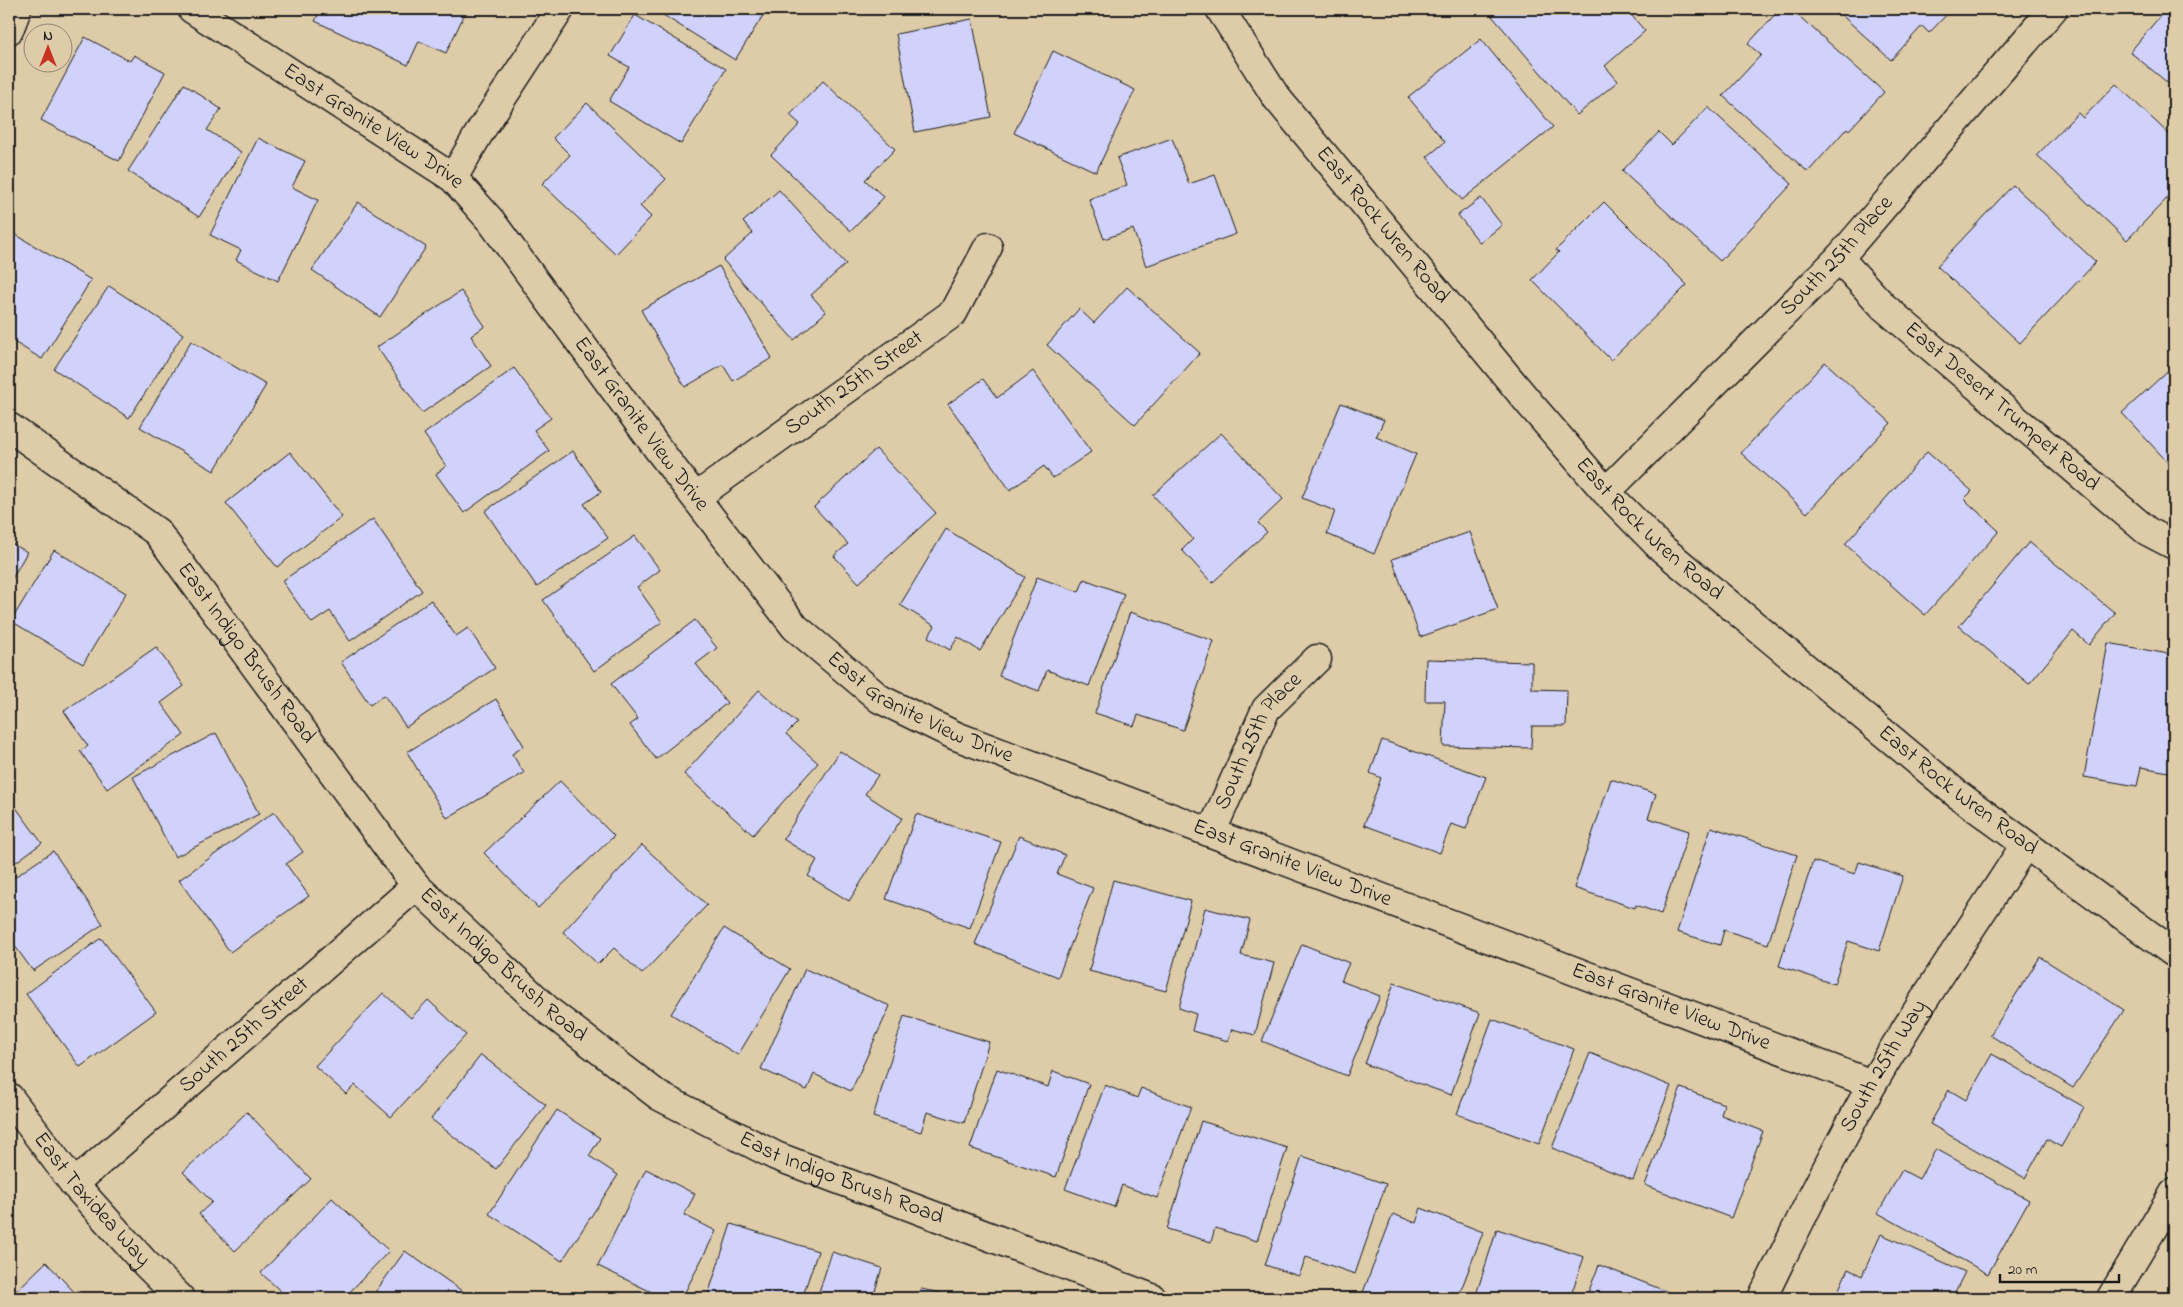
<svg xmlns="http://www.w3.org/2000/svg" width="2183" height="1307" viewBox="0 0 2183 1307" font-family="'Indie Flower',sans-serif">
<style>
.building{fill:#d0d2fb;stroke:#1c1c1c}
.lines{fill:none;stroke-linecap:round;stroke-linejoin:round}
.minor-casing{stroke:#1c1c1c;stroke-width:31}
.secondary-casing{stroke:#1c1c1c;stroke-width:31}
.minor{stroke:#decca9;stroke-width:28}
.secondary{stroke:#decca9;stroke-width:28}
.labels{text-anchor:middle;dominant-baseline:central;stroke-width:4;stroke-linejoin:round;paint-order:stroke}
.street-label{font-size:22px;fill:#1c1c1c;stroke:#decca9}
</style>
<rect width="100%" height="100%" fill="#decca9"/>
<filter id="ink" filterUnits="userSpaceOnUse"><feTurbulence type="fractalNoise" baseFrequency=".02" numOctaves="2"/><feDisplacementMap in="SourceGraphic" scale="10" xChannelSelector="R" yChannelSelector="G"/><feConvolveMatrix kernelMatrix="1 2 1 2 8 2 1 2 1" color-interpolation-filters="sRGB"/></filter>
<g filter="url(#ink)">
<g class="building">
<polygon points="321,9 467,9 446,53 419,41 408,65 315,21"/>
<polygon points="656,9 767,9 735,60 655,10"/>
<polygon points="1500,9 1626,9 1645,31 1605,66 1618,81 1577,115 1492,16"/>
<polygon points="1780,9 1791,9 1884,92 1849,130 1847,128 1808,172 1723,96 1761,55 1748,44"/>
<polygon points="1835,9 1952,9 1929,33 1922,26 1891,60"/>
<polygon points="2166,9 2174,9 2174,88 2130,52"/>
<polygon points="635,15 726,69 681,144 609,101 629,67 610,56"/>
<polygon points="972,19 991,117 915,132 896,34"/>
<polygon points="85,37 130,61 134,55 165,72 119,161 41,120"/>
<polygon points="1481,39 1553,127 1462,200 1427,157 1445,142 1408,97"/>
<polygon points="1053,51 1135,90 1096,172 1014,133"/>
<polygon points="823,81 895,149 865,180 884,197 851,231 771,155 800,124 790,115"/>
<polygon points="184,84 221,109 207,130 241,152 199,217 128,171"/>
<polygon points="2116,84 2174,139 2174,191 2127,240 2037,155 2078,113 2083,118"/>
<polygon points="587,103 666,179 640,206 651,217 616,254 542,184 570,155 553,138"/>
<polygon points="1708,107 1792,184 1720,261 1622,171 1659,132 1672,145"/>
<polygon points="258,138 305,161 292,187 318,200 278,281 236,260 241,250 210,235"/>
<polygon points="1172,138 1189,184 1215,175 1236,234 1146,266 1133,229 1104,239 1089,199 1127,185 1117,158"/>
<polygon points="2013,185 2096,262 2020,343 1937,266"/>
<polygon points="779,190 846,264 811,295 826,312 794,340 723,260 753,233 743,222"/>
<polygon points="1481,198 1502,225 1480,243 1458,215"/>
<polygon points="358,202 426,247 380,317 312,270"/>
<polygon points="1604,202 1687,285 1611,360 1532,280 1559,252 1556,250"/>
<polygon points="13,233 91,280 42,359 9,339 9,241"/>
<polygon points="719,266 772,358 733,381 723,365 685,387 641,310"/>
<polygon points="109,286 183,334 129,418 54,369"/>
<polygon points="1127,287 1200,353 1135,425 1047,345 1079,309 1094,323"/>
<polygon points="461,291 485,326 471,336 491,366 422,413 377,347"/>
<polygon points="191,341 266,385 214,471 140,427"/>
<polygon points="1825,362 1891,423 1807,513 1741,453"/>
<polygon points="2174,365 2174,469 2122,413"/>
<polygon points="514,368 551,418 534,430 549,451 464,513 436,474 446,466 424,434"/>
<polygon points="1033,371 1091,452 1053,478 1044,466 1010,490 948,404 983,379 997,398"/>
<polygon points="1341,403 1384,420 1376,437 1416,454 1374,554 1327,534 1335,511 1302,498"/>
<polygon points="1221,433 1283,499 1258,523 1267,532 1212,583 1182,550 1193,539 1153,495"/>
<polygon points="876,449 936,513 859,583 834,556 848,544 814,507"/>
<polygon points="573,451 601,492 584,504 608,538 537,587 485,511"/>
<polygon points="290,452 342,517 277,567 226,503"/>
<polygon points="1927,452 1972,491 1964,499 1999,531 1925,615 1845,544"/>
<polygon points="373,519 422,591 350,641 330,611 312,623 282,581"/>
<polygon points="946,529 1025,577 980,651 958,637 950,650 928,637 935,626 900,605"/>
<polygon points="1470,532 1498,609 1420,637 1392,559"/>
<polygon points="635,536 660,570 637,587 662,622 594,671 543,600"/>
<polygon points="9,542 27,552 9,584"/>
<polygon points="2029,542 2115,613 2089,645 2073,631 2029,684 1959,626"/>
<polygon points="54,550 126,593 83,664 11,621"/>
<polygon points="1037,577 1079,592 1084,579 1124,594 1089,686 1047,670 1039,691 999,676"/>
<polygon points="431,600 456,636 468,628 495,668 406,727 384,695 370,705 341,662"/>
<polygon points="1130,612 1214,641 1183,730 1138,715 1134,726 1095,713"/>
<polygon points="695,620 717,648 696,664 727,703 656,759 630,725 638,719 611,684"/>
<polygon points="2108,643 2174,655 2174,773 2141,767 2137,786 2084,777"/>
<polygon points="156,647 184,686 161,703 184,735 107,789 80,751 88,746 64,711"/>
<polygon points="1426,659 1532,662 1532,689 1567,690 1566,726 1532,726 1531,748 1443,746 1445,701 1425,701"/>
<polygon points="759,690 797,723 786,734 818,763 753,835 684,774"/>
<polygon points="496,699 524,746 512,754 524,773 447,818 407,752"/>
<polygon points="216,733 259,814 175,857 133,777"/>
<polygon points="1382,740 1486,777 1466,829 1451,824 1440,853 1364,825 1381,778 1370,773"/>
<polygon points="840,751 878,775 865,794 902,818 849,901 808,876 817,860 783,839"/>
<polygon points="1611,779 1656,794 1648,818 1689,831 1661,914 1636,905 1635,908 1574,888"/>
<polygon points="560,781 614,836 538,908 484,853"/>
<polygon points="9,798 42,843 9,867"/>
<polygon points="274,812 303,852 286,864 309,896 230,952 179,880"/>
<polygon points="916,814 1001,842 970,928 886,899"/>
<polygon points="1711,827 1797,855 1768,944 1724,930 1720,945 1677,932"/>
<polygon points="1019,836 1065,855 1057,874 1093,888 1058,977 975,944"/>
<polygon points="642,845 707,905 642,974 614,948 598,964 563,932"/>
<polygon points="53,851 103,924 33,971 12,942 9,944 9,881"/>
<polygon points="1813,861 1855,874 1859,862 1903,876 1879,951 1848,941 1834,984 1779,966"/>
<polygon points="1113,880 1191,901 1166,991 1089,971"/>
<polygon points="1205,908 1250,920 1241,955 1274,963 1255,1035 1232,1029 1228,1041 1192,1031 1196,1014 1179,1008"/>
<polygon points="724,928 790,969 738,1055 671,1014"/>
<polygon points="101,938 156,1012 80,1067 26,994"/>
<polygon points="1302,944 1349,963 1341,981 1380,996 1347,1076 1262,1041"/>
<polygon points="2040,957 2124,1010 2073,1088 1990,1035"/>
<polygon points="805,969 890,1006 851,1091 814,1074 807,1090 761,1069"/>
<polygon points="1394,983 1480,1013 1451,1095 1365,1064"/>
<polygon points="383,993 411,1018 428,1000 466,1035 391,1117 355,1085 346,1094 315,1066"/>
<polygon points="904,1016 989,1042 964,1123 927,1112 921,1132 873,1117"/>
<polygon points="1492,1019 1574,1049 1539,1144 1457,1114"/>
<polygon points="1590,1053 1671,1086 1633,1180 1552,1148"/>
<polygon points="1992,1054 2084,1107 2061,1147 2047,1139 2025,1178 1930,1124 1949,1090 1966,1100"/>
<polygon points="481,1055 546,1105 496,1169 431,1119"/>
<polygon points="997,1069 1048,1087 1053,1071 1089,1084 1056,1177 970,1148"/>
<polygon points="1105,1085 1137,1098 1141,1088 1191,1107 1157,1198 1122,1185 1114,1207 1065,1189"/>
<polygon points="1681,1088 1724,1104 1721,1115 1763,1131 1731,1218 1645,1185"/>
<polygon points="557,1110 600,1138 589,1156 618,1175 562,1261 489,1214"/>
<polygon points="247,1112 311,1179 235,1251 199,1214 212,1202 183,1172"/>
<polygon points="1201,1121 1287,1148 1257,1241 1215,1228 1211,1242 1167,1229"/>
<polygon points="1936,1149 2029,1200 1988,1274 1878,1213 1902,1170 1919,1179"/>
<polygon points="1302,1156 1386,1184 1355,1274 1306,1257 1299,1276 1265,1265"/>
<polygon points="646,1169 695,1194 684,1215 716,1231 682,1298 664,1298 598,1266"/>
<polygon points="332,1198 389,1251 344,1298 288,1298 261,1273"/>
<polygon points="1421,1208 1483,1232 1458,1298 1371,1298 1362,1295 1393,1214 1416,1223"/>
<polygon points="731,1224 818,1251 802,1298 707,1298"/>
<polygon points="1497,1229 1584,1257 1570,1298 1475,1298"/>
<polygon points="1881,1234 1965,1272 1952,1298 1835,1298 1848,1269 1862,1276"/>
<polygon points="405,1251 472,1298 371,1298"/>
<polygon points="832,1252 882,1268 874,1294 889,1298 817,1298"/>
<polygon points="46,1262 77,1295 74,1298 9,1298"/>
<polygon points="1599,1265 1681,1297 1681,1298 1586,1298"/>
<polygon points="921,1289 965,1298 919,1298"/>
</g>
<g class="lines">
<defs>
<g id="minor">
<path id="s1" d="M192,9L453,178L491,221L658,449L795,627L880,699L956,736L1872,1084"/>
<path id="s2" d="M1220,9L1276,97L1530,404L1606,492L1659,546L1957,794L2174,953"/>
<polyline points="9,30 17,9"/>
<polyline points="453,178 481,130 560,9"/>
<path id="s3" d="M1839,258L1884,307L2147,531L2174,545"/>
<path id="s4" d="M9,427L157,532L416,886L550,1012L659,1096L776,1156L1152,1298"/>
<path id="s5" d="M1606,492L1839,258L2053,9"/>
<path id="s6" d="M696,497L953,313L988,247"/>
<path id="s7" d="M1211,833L1266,709L1317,659"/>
<path id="s8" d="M9,1097L74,1184L145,1263L180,1298"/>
<path id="s9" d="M74,1184L416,886"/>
<path id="s10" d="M1762,1298C1797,1227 1832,1155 1872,1085C1919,1003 1974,925 2025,845"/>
</g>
<polyline id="secondary" points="2111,1298 2174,1193"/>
</defs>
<use href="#minor" class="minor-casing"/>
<use href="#secondary" class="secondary-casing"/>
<use href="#minor" class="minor"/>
<use href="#secondary" class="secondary"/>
</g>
</g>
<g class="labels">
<g class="street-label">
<text stroke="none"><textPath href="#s1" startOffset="216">East Granite View Drive</textPath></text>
<text stroke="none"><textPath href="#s2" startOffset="271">East Rock Wren Road</textPath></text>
<text stroke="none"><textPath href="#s5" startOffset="330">South 25th Place</textPath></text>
<text stroke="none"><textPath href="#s6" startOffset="195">South 25th Street</textPath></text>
<text stroke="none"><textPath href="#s3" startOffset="221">East Desert Trumpet Road</textPath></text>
<text stroke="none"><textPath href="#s1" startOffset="621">East Granite View Drive</textPath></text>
<text stroke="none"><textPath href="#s2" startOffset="676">East Rock Wren Road</textPath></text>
<text stroke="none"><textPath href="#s4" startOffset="332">East Indigo Brush Road</textPath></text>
<text stroke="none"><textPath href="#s1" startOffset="1026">East Granite View Drive</textPath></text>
<text stroke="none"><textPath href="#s7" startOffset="104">South 25th Place</textPath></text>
<text stroke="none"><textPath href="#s2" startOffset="1081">East Rock Wren Road</textPath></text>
<text stroke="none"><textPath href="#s1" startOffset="1431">East Granite View Drive</textPath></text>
<text stroke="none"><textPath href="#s4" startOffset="738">East Indigo Brush Road</textPath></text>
<text stroke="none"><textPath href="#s1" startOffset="1836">East Granite View Drive</textPath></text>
<text stroke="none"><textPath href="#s9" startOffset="226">South 25th Street</textPath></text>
<text stroke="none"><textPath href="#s10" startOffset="262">South 25th Way</textPath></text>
<text stroke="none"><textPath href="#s4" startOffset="1142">East Indigo Brush Road</textPath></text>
<text stroke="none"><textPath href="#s8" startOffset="132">East Taxidea Way</textPath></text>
</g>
</g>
<rect width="2183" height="1307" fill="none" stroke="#decca9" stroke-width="30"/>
<rect x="15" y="15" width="2153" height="1277" fill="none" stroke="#1c1c1c" stroke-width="2" filter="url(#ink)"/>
<g transform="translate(48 48)"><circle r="24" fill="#decca9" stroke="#908671"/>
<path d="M0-4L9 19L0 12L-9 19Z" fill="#c8321e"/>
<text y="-8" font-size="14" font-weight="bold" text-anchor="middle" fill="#1c1c1c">N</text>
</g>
<path d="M2000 1274v8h119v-8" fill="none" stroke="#1c1c1c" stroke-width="2.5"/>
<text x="2008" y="1274" font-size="15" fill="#1c1c1c" stroke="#decca9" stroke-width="4" paint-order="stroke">20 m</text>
</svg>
